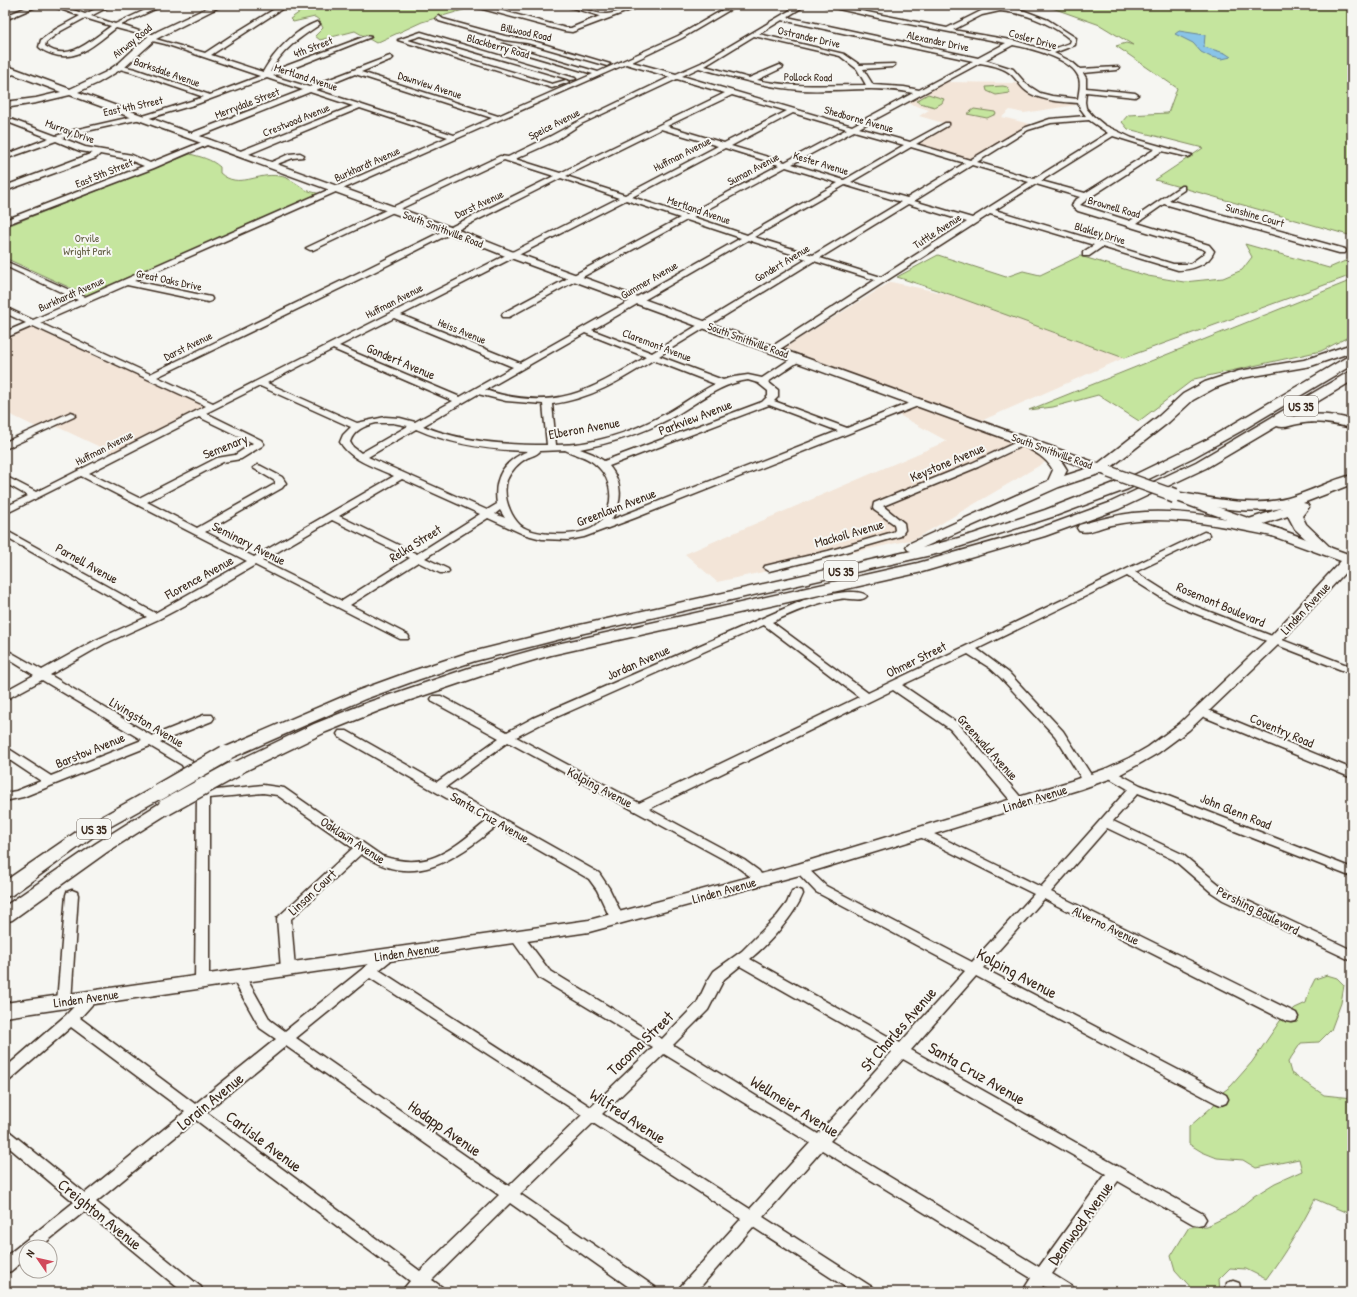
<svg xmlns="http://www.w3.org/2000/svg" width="1357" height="1297" viewBox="0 0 1357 1297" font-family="'Patrick Hand',sans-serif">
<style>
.built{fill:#f3e5d8}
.green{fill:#c5e59e;stroke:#80885e}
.water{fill:#89c4e8;stroke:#6a8697}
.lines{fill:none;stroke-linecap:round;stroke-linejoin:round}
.minor-casing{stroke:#3b2a1e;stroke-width:3}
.major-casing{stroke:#3b2a1e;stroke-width:3}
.highway-casing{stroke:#3b2a1e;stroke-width:3}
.minor{fill:#f6f6f2;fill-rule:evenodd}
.major{fill:#f6f6f2;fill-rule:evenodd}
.highway{fill:#f6f6f2;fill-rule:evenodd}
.major-bridge-far1-casing{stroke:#3b2a1e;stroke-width:14;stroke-linecap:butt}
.major-bridge-casing{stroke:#3b2a1e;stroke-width:17;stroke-linecap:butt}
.highway-bridge-casing{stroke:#3b2a1e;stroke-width:19;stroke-linecap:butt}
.major-bridge-far1{stroke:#f6f6f2;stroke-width:11}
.major-bridge{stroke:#f6f6f2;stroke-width:14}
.highway-bridge{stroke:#f6f6f2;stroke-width:16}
.labels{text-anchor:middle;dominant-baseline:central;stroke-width:4;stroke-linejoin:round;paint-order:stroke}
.far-street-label{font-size:11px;fill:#3b2a1e;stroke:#f6f6f2}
.far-park-label{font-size:11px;fill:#5e593e;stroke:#f6f6f2}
.shield{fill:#f6f6f2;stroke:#73675e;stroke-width:1}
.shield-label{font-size:12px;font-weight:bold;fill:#3b2a1e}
.street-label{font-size:13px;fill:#3b2a1e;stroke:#f6f6f2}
.near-street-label{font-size:16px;fill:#3b2a1e;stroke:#f6f6f2}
</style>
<rect width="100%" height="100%" fill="#f6f6f2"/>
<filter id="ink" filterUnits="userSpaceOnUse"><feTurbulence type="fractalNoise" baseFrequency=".025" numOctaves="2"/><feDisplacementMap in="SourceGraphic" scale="8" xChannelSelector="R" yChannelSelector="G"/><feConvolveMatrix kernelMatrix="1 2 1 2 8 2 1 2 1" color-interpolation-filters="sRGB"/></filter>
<g filter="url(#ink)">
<g class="built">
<polygon points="943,82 1016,83 1031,94 1054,100 1076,102 1076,105 1024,113 1010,110 1002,117 1030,124 970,159 967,159 907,143 943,123 919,116 929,110 905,102"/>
<polygon points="891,282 952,295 1124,358 983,420 1064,451 915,539 717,582 685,554 947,441 897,414 929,402 784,348"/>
<polygon points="33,323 213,406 117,455 51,424 40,429 5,412 5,335"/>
</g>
<g class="green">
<polygon points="292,5 480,5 422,22 376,43 355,31 320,40 315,36 323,28 319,20 315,17 293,22 290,19 300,12 281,9"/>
<polygon points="1044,5 1352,5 1352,236 1155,180 1203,148 1128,129 1122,122 1128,115 1168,113 1177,88 1116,46 1126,43 1133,45 1100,25"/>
<polygon points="1003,86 1007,87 1010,93 996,95 987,91 986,87"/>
<polygon points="928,94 944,99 942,103 935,107 920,103 916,101"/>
<polygon points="974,109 995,112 996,114 987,118 967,114"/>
<path d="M190,154C201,157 211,159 220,167V173C239,190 257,172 279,176C289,177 298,185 306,190C311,192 317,193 322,194L86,295L5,258V227Z"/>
<polygon points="1245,244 1329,268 1352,258 1352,275 1124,358 952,295 897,277 938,255 1006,277 1023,271 1040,275 1080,256 1148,276 1184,282 1223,278 1242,270 1252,257"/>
<polygon points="1352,280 1352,335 1321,351 1194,379 1139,421 1098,395 1053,407 1029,410"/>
<path d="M1327,975L1337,978L1344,985L1341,1003L1331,1030L1319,1042L1301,1043L1288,1062L1291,1073L1324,1095L1352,1098V1215L1315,1199C1301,1227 1285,1253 1266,1279L1246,1269L1230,1268L1219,1279L1220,1292H1195L1175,1270L1171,1256L1189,1227L1207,1226L1232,1214L1254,1196L1275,1183L1302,1171L1299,1159L1256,1168L1243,1160L1217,1158L1202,1152L1189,1144V1127L1213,1106L1223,1092L1231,1086L1252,1062L1280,1021L1295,1008L1306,1003L1310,989L1315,979Z"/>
</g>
<polygon class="water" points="1179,31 1205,35 1204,47 1225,53 1231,57 1222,59 1211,57 1201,52 1193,43 1175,34"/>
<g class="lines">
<defs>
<g id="minor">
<polygon points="32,5 40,5 5,20 5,16"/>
<path d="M49,5H58L85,14L104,5H112L91,16L115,24L156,5H164L121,25L142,32L156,35V37L152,38L205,53L237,32L281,5H288L211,55L263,72C274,52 295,30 317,22L320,24L319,25C299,38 281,51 270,72L366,36L371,37L273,76L309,87L390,56L393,58L392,59L361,72L498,116L593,74L501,47L500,46L503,44L598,72L678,36L731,5H738L682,38L632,62L676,74L701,63L799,5H806L787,17L978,58L1006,43L878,18L821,5H832L947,28L983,10L1000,7L1011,8L1025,11L1048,20L1076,38L1075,45L1054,53L1072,62L1080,69L1118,67L1119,68L1116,70L1083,73L1086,78V88L1135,93L1138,95L1135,97L1086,92L1085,102L1086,108L1093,116L1104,125L1132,138L1192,155L1188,157L1162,151L1089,198L1080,205L1130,221L1181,186H1184V190L1169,200L1345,249L1346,251L1345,253H1339L1164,204L1137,223L1209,245L1214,251C1209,265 1191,270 1178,270L1102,247L1089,256H1083V252L1094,245L990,214L777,351H771L770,349L771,347L875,280L814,261L659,356L723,380L734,377L748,375L762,378L795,356H801L802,358L801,360L768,382L778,390V397L774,401L847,428L917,400H923L925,402L923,404L635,518L584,537L568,540L542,539L523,534L488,518L425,558L448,569L449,571L448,573H440L418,562L350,605L408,635L409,637L408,639H400L255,565L197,599L159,619L104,644L50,675L152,736L204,715H212L214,718L212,721L160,742L191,760L207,791L263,785L284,788L382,856C430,872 452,849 487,821L339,737L337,734L339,731H347L437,782L499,738L433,702L431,699L433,696H441L507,732L533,718L804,600C817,597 858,586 867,596C862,603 848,597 840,599C816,602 795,612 772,622L868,693L1204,532L1208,533L1209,535L1208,537L1135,572L1173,596L1192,605L1352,667V674L1184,609L1165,600L1127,576L977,649L1009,673L1063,731L1095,781L1093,784H1085L1055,736L1001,678L990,668L968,654L902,685L958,723L1023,800L1025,803L1023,806H1015L950,729L893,690L649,809L744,860L759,871L765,880L764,883L759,884L754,883L751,877L736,866L508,742L446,787L599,873L609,888L624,919L622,922L617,924L612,922L597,890L589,879L497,826C454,860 414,890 361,854L291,919L295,969L293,972L288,974L283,972L281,969L277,918L353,848L277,795L263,793L209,798V981L207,985L202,986L197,985L195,981L197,795L182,765L150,746L23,797L5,801V793L16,791L41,781L5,757V748L9,749L51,776L142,740L42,680L5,700V691L34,675L5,657V649L42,670L96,640L147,617L5,537V530L155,613L247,561L81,476L5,514V507L28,496L5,483V476L36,492L206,406L33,326L5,338V332L26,323L5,313V307L33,320L78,300L5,266V261L85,297L448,137L360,108L244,156H238V152L353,106L310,92L195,138H189V134L303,90L267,78L197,104L146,119H141L78,133L62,138L85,147L132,155L150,163L207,140H210L214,142L154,168L5,225V220L144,166L127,159L100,154L96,158L5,191V186L93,153L80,151L56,141L5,159V155L49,138L5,121V117L56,136L74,130L140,115L143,116L204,97L131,72L116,68L115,67L118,65L135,69L210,95L260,76L165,44L148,40L147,39L150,37L116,28C97,42 78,63 52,54C47,52 43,51 39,47L41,40L56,29L80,16ZM1000,11C1026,13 1050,23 1071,40L1070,43L1048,51L1016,41L953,30L982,15ZM85,18L111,26C92,39 69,64 45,46L46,42L61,31ZM782,20L973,61L919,90L904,87L873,85L863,69L892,67L895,65L894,64L860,65L844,54L759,34ZM754,36L840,56L857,69L866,85C829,85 793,88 757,80L782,68L783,67L780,65L749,78L705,66ZM1013,45C1030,48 1068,58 1077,74C1082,81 1079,91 1078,99L1052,96L1040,93L1026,84L1013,69L985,60ZM980,63C990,65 1004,67 1012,75C1018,81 1021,88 1029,93C1044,101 1062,102 1078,103L1080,108L1086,116L1050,119L1024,128L970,160L916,144L949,125V123H945L910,142L859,128ZM626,64L670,77L577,122L549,137L508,157L500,156L306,248L310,250H313L504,160L554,176L364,270L150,374L40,323L127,285L208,302L211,301L212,299L211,297L134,281ZM699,68C733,77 766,88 801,90C838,92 876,85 913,93L852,126L682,76ZM355,74L492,118L454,135L316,90ZM677,79L725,93L560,173L515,159L555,141L581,124ZM732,95L787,111L724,143L667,126ZM793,113L847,129L785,162L731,146ZM1089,120L1108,133L1034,179L977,162L1028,130L1051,123ZM661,129L718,146L625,195L566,176ZM854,131L904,145L844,180L792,164ZM1113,136L1155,149L1085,193L1041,181ZM911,147L965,163L907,198L851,182ZM725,148L779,165L686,215L632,197ZM972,165L1029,182L972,218L914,201ZM786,167L838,183L747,235L693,217ZM561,178L619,198L213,403L157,377L370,274ZM1036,184L1080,197L1074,201L1072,206L1078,211L1203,249L1206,251L1205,253L1190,264H1173L995,210ZM845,185L901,202L813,255L754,237ZM626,200L680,218L503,313L502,315L503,317H509L687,220L741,238L520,363L401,315ZM908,204L967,222L881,277L820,258ZM748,240L807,259L652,353L592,330ZM394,318L513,367L460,397L339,346ZM585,333L646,357C588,392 554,412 485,390ZM333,349L453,401L415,422L400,418L385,417L357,423L267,383ZM653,360L715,384C697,393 682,405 665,414C632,432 594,445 556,445L552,404C591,399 621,380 653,360ZM748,380L758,383L768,391V396L762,402L604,461L593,454L580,449C612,443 641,434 669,419C696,405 717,384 748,380ZM260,386L351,427L343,435L340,442C351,461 375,467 394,476L254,557L205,532L282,488L286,483L282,477L261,466L258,465L253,468L275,481V484L197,528L147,502L223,462L241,459L262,446L264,444L261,440L206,413ZM478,394L506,401L543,404L547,445C504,445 463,442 423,426ZM769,405L838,431L611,520C623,502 623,483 609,466ZM199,417L253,443L235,455L217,458L139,498L89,473ZM376,423H393L408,426L361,453L353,447L350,442C354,430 364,426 376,423ZM416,429C452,445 489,450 528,451C504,461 493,477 497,504L487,510L368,457ZM565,450C575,455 586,456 595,464C615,480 616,512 594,527C579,537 534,537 520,525C516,521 512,515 510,510C506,501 504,490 507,480C511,471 518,463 527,458C531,456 537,455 540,451ZM402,479L480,514L417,554L339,516ZM500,510L505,518L495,514ZM332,520L410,558L342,601L262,561ZM764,625L859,697L639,803L516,737L541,724Z"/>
<path d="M481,5L566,28H571L600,16L563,5C578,5 596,15 607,14C620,13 631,5 644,5L572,32L564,31L479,8L478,7Z"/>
<path d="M652,5H673C668,8 657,8 652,5Z"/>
<polygon points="439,16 443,19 505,36 530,40 610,64 607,66 527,43 504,40 439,21 436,18"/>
<polygon points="421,32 575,78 576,79 571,80 421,36 408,40 552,84 566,80 569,82 552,88 398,40"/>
<polygon points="13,71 18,72 5,78 5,74"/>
<polygon points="300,153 304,155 303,157 293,158 269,167 265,165 289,154"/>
<polygon points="71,412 74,413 76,415 74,417 5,449 5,442"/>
<polygon points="1025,438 1028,439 1030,441 1028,443 978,467 883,506 904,523 905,530 901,536 835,555 769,571 764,568 765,566 828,551 893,532 895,530 894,524 874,510 873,508 874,503 972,463"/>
<polygon points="1201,707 1352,769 1352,778 1197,714 1195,711 1197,708"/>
<path d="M1110,769L1140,785L1352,868V877L1138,793L1113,821L1182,854L1221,886L1233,894L1352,950V961L1223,900L1211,892L1174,860L1107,828L1051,892L1296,1013L1298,1017L1296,1021L1291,1022L1286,1021L1044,899L983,968L1226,1095L1228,1099L1226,1103L1221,1105L1216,1103L976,976L911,1050L1203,1214L1206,1219L1203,1224L1198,1225L1193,1224L1118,1181L1052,1274L1073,1287L1075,1292H1053L1043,1286L1039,1292H1022L1031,1278L822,1150L763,1217L872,1287L874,1292H853L753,1227L696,1292H678L680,1287L741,1219L593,1123L520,1194L655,1287L657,1292H636L510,1203L432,1280L442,1287L444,1292H424L421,1290L420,1292H401L410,1281L196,1120L96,1202L201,1287L203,1292H183L85,1211L40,1247H26V1258L11,1271L5,1273V1257L74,1202L5,1144V1130L10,1132L85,1193L185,1112L71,1027L10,1080L5,1082V1068L66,1015L86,994L91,993L96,994L98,998L80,1018L195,1104L276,1039L260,1028L231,976L233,972L238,971L243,972L270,1020L285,1031L385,951L390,949L395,951L397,954L395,957L379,970L591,1107L653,1047L539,978L512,940L510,937L512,934L517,932L522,934L549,970L662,1039L697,1003L707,982L714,971L742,951L777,916L787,903L792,891L797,889L802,891L803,894C795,915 768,945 750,959L900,1043L965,971L816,892L797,872L795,869L797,866L801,865L805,866L826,886L972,962L1034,894L918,836L916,833L918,830L922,829L926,830L1041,887L1128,789L1106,776L1104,773L1106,770ZM740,966L892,1052L818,1134L673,1045L708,1010L724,979ZM370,978L582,1115L509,1186L296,1038ZM286,1046L499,1195L420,1271L206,1112ZM664,1054L810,1143L750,1209L602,1114ZM903,1059L1106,1174L1039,1267L830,1141Z"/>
<polygon points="72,890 77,892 78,895 71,1002 69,1006 64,1007 59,1006 57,1002 66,895 67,892"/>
<polygon points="1233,1281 1239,1283 1241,1292 1225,1292 1227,1283"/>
</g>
<g id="major">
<polygon points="213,5 223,5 156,39 125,67 98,83 78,92 453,228 516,253 1113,469 1115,472 1113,475 1105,475 508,257 445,232 70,95 36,103 5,108 5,102 36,98 61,92 5,71 5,65 70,89 106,72 119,63 146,38 158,31"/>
<polygon points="1181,494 1348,554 1352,553 1352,565 1279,644 1189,730 1158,753 1139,764 1115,777 1081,789 807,873 589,932 5,1017 5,1003 589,920 798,864 1071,781 1105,769 1129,758 1148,747 1179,724 1269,638 1341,561 1177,501 1175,498 1177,495"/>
</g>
<g id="highway">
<path d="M1352,344V352L1311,366L1242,378L1215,388L1193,400L1169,422L1105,472L1059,487L922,548L973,534L1045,510L1132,476L1208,439L1347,357L1352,356V365L1241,431L1194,457L1128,489L1055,516L940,553L580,634L475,661L420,679L365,699L231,758L225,760L219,758L216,754L219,750L354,692L409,672L464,654L580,625L911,551L908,550L906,547L908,544L1048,481L1053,470C1046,457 1033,451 1020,444L1018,441L1020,438C1037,434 1060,456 1067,470L1064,476L1095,466L1159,416L1183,394L1205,382L1239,371L1304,360Z"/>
<path d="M1352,372V381L1292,417C1312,413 1332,414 1352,420V428C1334,424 1317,420 1298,424C1291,425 1284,429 1277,426L1206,468L1119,509L1045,536L922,572L551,655L481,676L381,710L326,732L241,773L235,775L229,773L226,769L229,765L314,724L369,702L469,668L548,646L918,563L1035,530L1109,503L1196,462L1347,373Z"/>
<path d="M1352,475V484L1303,503L1307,504L1309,507L1302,516L1306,524L1333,550L1331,553L1326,554L1321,553L1295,529L1288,516L1260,525L1282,530L1284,533L1282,536L1277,537C1237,529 1197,520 1157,520C1141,520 1126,522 1111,525C1101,527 1089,534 1079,531L1077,528L1079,525C1097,520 1115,515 1133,513C1171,509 1208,515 1244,522L1246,520L1282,508C1247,515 1210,506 1175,500L1170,499L1168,496L1170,493L1175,492C1212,498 1251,508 1288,498C1310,492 1331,480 1352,475Z"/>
<polygon points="159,786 165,788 168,792 165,796 97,834 12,895 5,897 5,881 85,826 153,788"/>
<polygon points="166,801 172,803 175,807 172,811 107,852 12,920 5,922 5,906 95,844 160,803"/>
</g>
</defs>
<use href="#minor" class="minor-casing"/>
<use href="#major" class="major-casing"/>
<use href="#highway" class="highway-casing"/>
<use href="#minor" class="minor"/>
<use href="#major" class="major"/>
<use href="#highway" class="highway"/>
<defs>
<polyline id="major-bridge-far1" points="1109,472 1173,495"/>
<polyline id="major-bridge" points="1170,494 1175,496"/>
<g id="highway-bridge">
<polyline points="159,792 225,754"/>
<polyline points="166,807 235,769"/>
</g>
</defs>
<use href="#major-bridge-far1" class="major-bridge-far1-casing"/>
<use href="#major-bridge" class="major-bridge-casing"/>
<use href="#highway-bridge" class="highway-bridge-casing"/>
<use href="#major-bridge-far1" class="major-bridge-far1"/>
<use href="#major-bridge" class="major-bridge"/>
<use href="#highway-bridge" class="highway-bridge"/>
</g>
</g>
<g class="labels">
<g class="far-street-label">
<text transform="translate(526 32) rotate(12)">Billwood Road</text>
<text transform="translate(809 37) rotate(13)">Ostrander Drive</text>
<text transform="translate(1033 39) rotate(16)">Cosler Drive</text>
<text transform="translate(132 41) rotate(-39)">Airway Road</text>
<text transform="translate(938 41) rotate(12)">Alexander Drive</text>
<text transform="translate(498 46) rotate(16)">Blackberry Road</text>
<text transform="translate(313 47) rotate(-21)">4th Street</text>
<text transform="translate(167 72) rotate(19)">Barksdale Avenue</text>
<text transform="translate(306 77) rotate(18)">Mertland Avenue</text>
<text transform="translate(808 77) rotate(1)">Pollock Road</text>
<text transform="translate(430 85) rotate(18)">Dawnview Avenue</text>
<text transform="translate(247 103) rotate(-21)">Merrydale Street</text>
<text transform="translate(133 106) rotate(-12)">East 4th Street</text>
<text transform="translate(859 119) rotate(16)">Shedborne Avenue</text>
<text transform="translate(296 120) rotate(-22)">Crestwood Avenue</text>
<text transform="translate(554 124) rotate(-27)">Speice Avenue</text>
<text transform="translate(70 131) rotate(20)">Murray Drive</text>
<text transform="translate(682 154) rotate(-27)">Huffman Avenue</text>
<text transform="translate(821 163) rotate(17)">Kester Avenue</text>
<text transform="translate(367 164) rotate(-24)">Burkhardt Avenue</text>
<text transform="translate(753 169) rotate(-28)">Suman Avenue</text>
<text transform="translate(104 173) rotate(-22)">East 5th Street</text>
<text transform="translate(479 204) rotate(-25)">Darst Avenue</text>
<text transform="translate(1114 207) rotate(16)">Brownell Road</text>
<text transform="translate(699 210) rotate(19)">Mertland Avenue</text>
<text transform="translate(1255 215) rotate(16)">Sunshine Court</text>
<text transform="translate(443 229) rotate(21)">South Smithville Road</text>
<text transform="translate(937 231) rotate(-33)">Tuttle Avenue</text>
<text transform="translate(1100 233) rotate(17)">Blakley Drive</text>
<text transform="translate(782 263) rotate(-31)">Gondert Avenue</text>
<text transform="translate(169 280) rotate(12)">Great Oaks Drive</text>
<text transform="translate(649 280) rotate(-30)">Gummer Avenue</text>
<text transform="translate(71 294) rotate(-24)">Burkhardt Avenue</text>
<text transform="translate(394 301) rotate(-27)">Huffman Avenue</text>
<text transform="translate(462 331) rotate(22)">Heiss Avenue</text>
<text transform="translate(748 340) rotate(20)">South Smithville Road</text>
<text transform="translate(657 345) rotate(21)">Claremont Avenue</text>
<text transform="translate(188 346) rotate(-26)">Darst Avenue</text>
<text transform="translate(104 448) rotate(-27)">Huffman Avenue</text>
<text transform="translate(1052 451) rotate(20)">South Smithville Road</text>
</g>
<g class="far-park-label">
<text x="87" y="238">Orvile<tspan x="87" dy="13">Wright Park</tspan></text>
</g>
<g class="shield">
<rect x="1284" y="396" width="34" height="20" rx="3"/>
<rect x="824" y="561" width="34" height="20" rx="3"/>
<rect x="77" y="819" width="34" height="20" rx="3"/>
</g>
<g class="shield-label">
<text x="1301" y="406">US 35</text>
<text x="841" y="571">US 35</text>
<text x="94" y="829">US 35</text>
</g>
<g class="street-label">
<text transform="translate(401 361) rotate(23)">Gondert Avenue</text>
<text transform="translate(695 417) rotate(-21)">Parkview Avenue</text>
<text transform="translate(584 428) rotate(-10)">Elberon Avenue</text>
<text transform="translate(225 446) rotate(-22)">Semenary</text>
<text transform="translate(947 462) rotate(-23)">Keystone Avenue</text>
<text transform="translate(616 507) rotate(-21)">Greenlawn Avenue</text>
<text transform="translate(849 533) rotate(-16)">Mackoil Avenue</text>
<text transform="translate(249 543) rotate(27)">Seminary Avenue</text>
<text transform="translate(415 543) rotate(-32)">Relka Street</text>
<text transform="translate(87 563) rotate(29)">Parnell Avenue</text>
<text transform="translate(199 577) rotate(-29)">Florence Avenue</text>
<text transform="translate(1221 604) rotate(23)">Rosemont Boulevard</text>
<text transform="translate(1305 608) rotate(-47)">Linden Avenue</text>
<text transform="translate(916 659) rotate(-26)">Ohmer Street</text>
<text transform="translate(638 662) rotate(-24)">Jordan Avenue</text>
<text transform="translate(147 722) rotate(31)">Livingston Avenue</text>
<text transform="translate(1282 730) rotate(23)">Coventry Road</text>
<text transform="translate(988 747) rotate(48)">Greenwald Avenue</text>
<text transform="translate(90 750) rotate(-22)">Barstow Avenue</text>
<text transform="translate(600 787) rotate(28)">Kolping Avenue</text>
<text transform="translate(1035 798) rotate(-17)">Linden Avenue</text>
<text transform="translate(1236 811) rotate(22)">John Glenn Road</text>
<text transform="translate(490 817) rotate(30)">Santa Cruz Avenue</text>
<text transform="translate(353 840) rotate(33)">Oaklawn Avenue</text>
<text transform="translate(724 890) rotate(-16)">Linden Avenue</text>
<text transform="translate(312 892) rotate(-43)">Linsan Court</text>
<text transform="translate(1258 910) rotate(27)">Pershing Boulevard</text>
<text transform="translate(1106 925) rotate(26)">Alverno Avenue</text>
<text transform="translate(407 952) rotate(-8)">Linden Avenue</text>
<text transform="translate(86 998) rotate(-8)">Linden Avenue</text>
</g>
<g class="near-street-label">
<text transform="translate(1017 973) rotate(28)">Kolping Avenue</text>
<text transform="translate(898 1029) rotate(-49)">St Charles Avenue</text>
<text transform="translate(640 1043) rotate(-44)">Tacoma Street</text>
<text transform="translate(977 1073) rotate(30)">Santa Cruz Avenue</text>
<text transform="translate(210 1101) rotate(-39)">Lorain Avenue</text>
<text transform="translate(795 1106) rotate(32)">Wellmeier Avenue</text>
<text transform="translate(628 1116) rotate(33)">Wilfred Avenue</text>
<text transform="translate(445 1128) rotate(35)">Hodapp Avenue</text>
<text transform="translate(264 1141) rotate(37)">Carlisle Avenue</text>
<text transform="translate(100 1214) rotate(39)">Creighton Avenue</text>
<text transform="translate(1080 1223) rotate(-54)">Deanwood Avenue</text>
</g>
</g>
<rect width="1357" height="1297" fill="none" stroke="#f6f6f2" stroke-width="20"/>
<rect x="10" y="10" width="1337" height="1277" fill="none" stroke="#3b2a1e" stroke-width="1.5" filter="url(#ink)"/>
<g transform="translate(38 1259) rotate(304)"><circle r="19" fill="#f6f6f2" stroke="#aba49d"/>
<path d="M0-3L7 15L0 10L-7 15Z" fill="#d1495b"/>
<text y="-6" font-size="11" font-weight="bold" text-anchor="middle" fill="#3b2a1e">N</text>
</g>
</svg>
